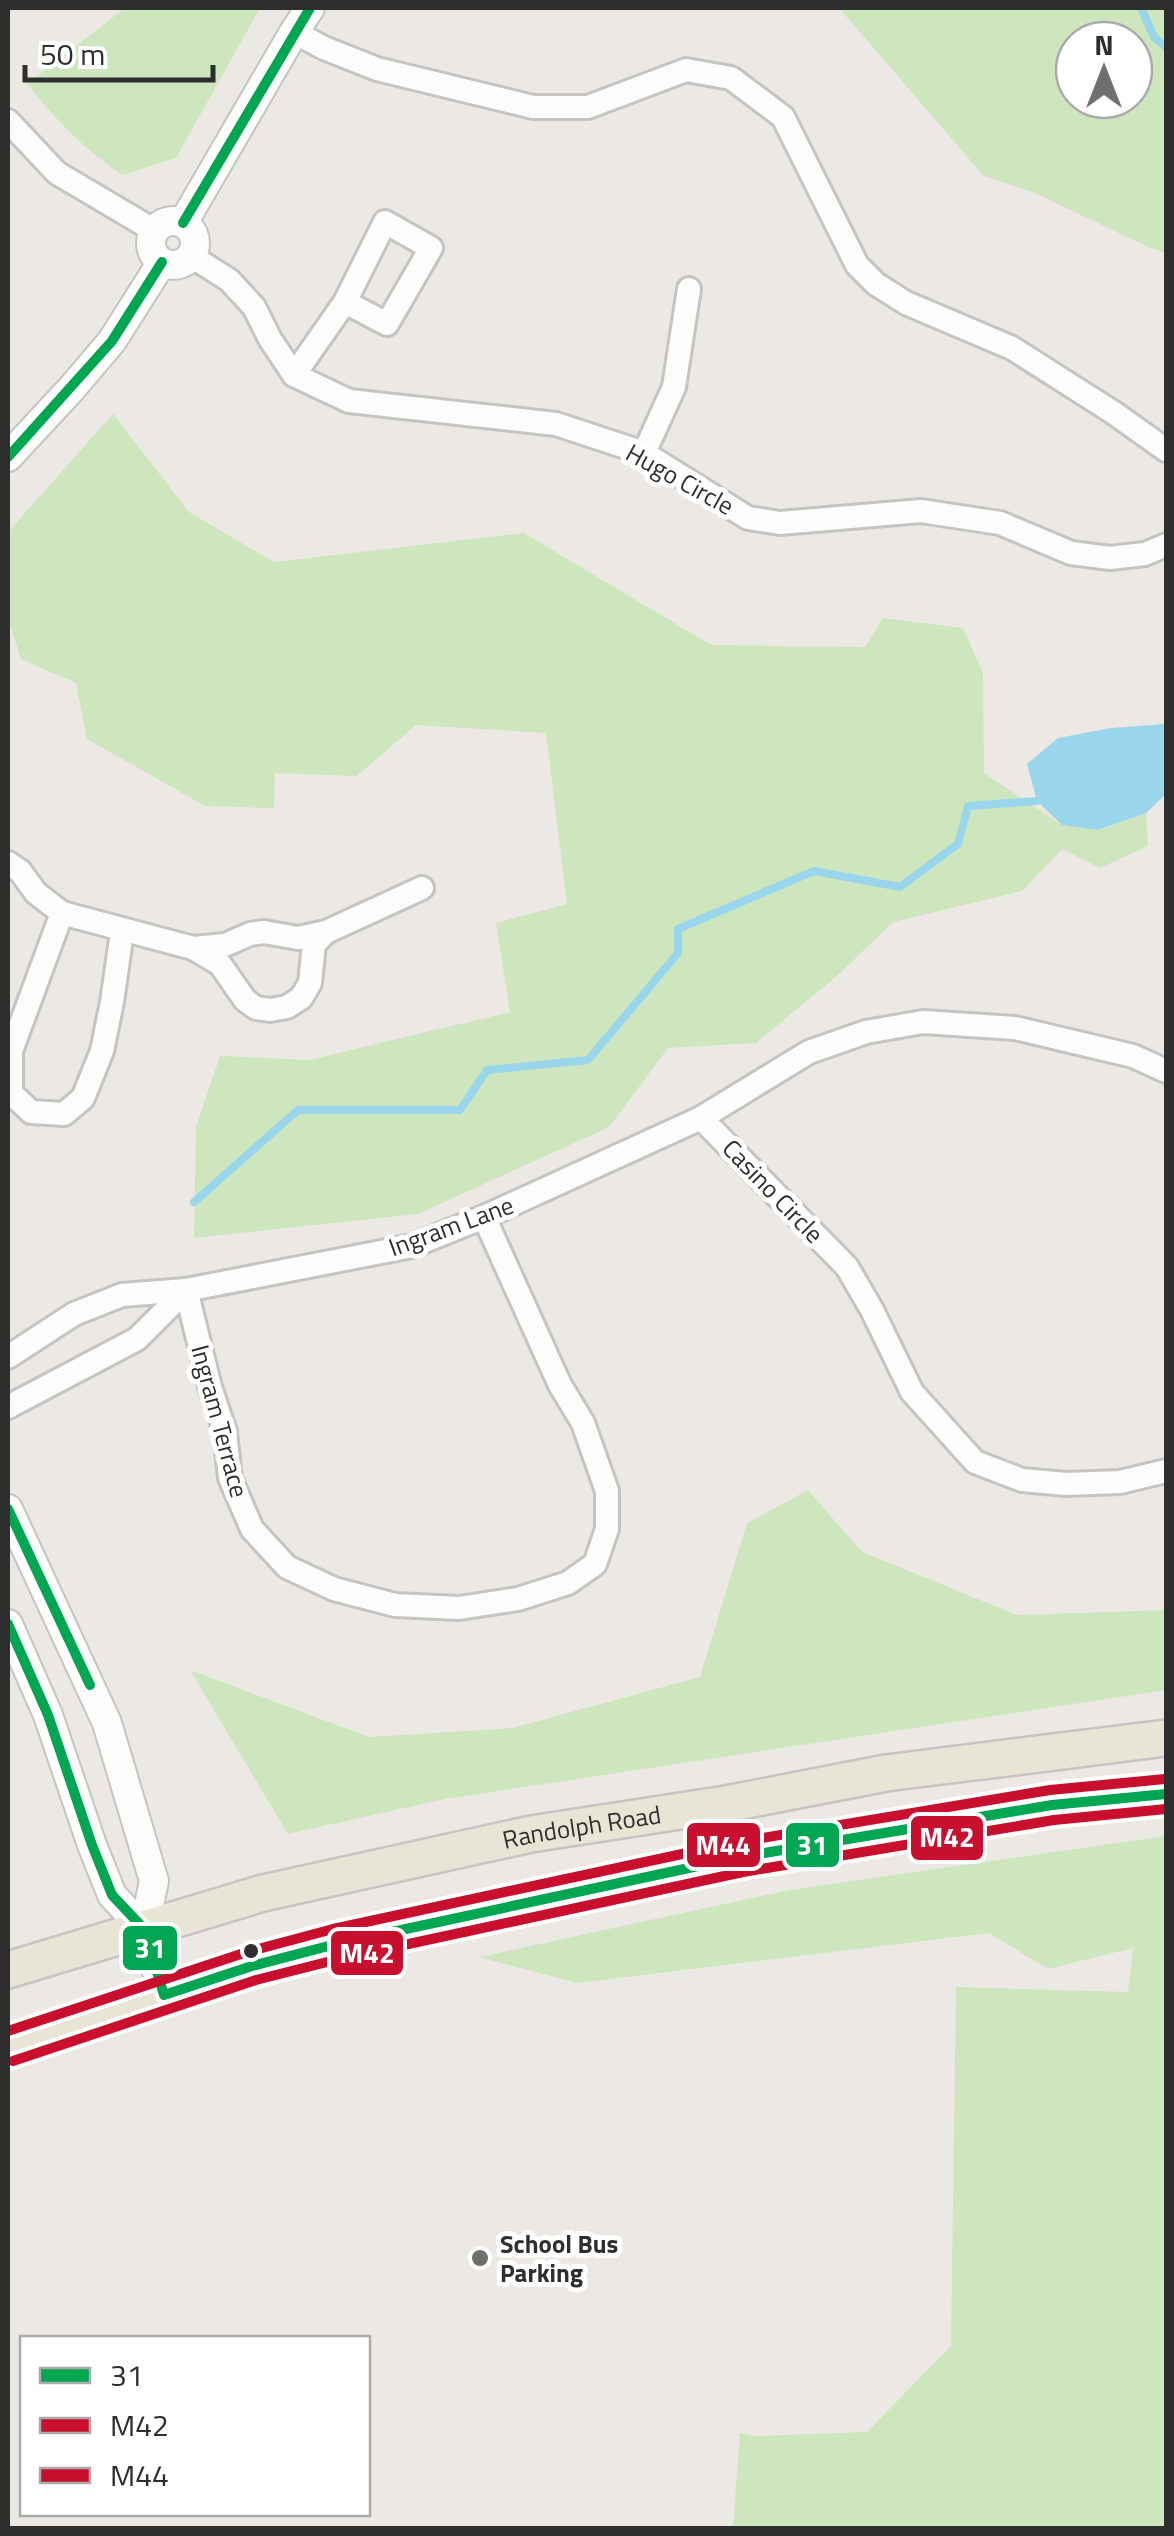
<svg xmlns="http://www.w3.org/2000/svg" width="1174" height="2536" viewBox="0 0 1174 2536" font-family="'Titillium Web',sans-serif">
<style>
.green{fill:#cee6be;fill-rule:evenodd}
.water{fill:#99d6ec}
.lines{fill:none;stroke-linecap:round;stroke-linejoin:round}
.stream{stroke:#99d6ec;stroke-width:8}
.minor-casing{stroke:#c5c4c5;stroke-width:28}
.tertiary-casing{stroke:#c5c4c5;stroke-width:32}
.primary-casing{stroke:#c6c5c4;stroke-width:40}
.minor{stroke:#fcfcfb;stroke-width:22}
.tertiary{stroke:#fcfcfb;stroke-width:28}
.primary{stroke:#e8e4d6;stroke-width:35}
.bus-1-casing{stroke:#fff;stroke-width:18}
.bus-2-casing{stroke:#fff;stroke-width:18}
.bus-3-casing{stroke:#fff;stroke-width:18}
.bus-1{stroke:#00a651;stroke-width:10}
.bus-2{stroke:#c8102e;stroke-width:10}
.bus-3{stroke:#c8102e;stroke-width:10}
.bus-dot{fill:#2e2e2e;stroke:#fff;stroke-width:4}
.poi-dot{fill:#706f6e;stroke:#fff;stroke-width:4}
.labels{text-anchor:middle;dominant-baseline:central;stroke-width:10;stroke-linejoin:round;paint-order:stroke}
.street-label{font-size:25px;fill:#2e2e2e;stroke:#fff}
.poi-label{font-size:25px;font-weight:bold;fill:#2e2e2e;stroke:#fff;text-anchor:start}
.line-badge{stroke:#fff;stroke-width:4}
.badge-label{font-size:28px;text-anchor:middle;font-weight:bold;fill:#fff}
</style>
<rect width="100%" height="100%" fill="#ece8e4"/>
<g class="green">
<path d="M125,8H260L176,158L122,175C85,150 55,119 27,84Z"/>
<path d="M839,8H1166V253L1150,248L1035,193L984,176ZM1134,40V100H1074V40Z"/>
<polygon points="113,414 189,512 274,562 524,533 711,645 865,647 883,618 963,628 983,673 984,773 1062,825 1097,830 1146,813 1148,846 1100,868 1062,849 1022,891 893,922 838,975 756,1043 668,1048 609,1127 418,1214 194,1238 196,1127 220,1056 309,1060 510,1012 496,923 567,904 546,733 416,725 357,776 275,773 274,808 205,806 87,739 76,683 21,659 8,619 8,532"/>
<polygon points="808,1490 862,1552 1017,1615 1166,1610 1166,1690 445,1799 288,1834 190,1670 369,1737 512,1728 700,1677 747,1523"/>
<polygon points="1166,1836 1166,2528 733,2528 740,2433 756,2436 867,2432 951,2346 956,1987 1128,1992 1133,1948 1048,1969 989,1933 577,1983 479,1957 790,1890"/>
</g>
<polygon class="water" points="1166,724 1166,794 1146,813 1097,830 1062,825 1037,801 1027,764 1058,738 1111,728"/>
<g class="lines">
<g class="stream">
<polyline points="1141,8 1154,37 1166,47"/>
<polyline points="194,1202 298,1110 460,1110 487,1070 588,1060 678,953 678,929 814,871 900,887 958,844 968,806 1037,801"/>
</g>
<defs>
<g id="minor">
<polyline points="294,32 324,48 377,69 533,107 588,107 686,70 731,78 783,117 857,265 876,284 906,303 1012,348 1114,413 1166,450"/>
<polyline points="8,121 57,173 155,231"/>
<polyline points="191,256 229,280 254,307 270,339 294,375 349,401 556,424 644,453 748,518 780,523 921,511 1000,523 1071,553 1110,558 1145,554 1166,545"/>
<polyline points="294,375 345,302 385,222 431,248 387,324 345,302"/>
<polyline points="644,453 674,387 689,289"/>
<polyline points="8,863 20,871 36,893 62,913 193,948 225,945 250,934 264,932 298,938 326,932 422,888"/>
<polyline points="62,913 11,1051 11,1093 31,1112 64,1114 83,1098 102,1051 112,1002 121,939 124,931"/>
<polyline points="193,948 220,964 245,1000 256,1008 270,1010 287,1007 301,998 310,983 314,944 326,932"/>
<polyline points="701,1118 847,1267 872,1310 912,1392 975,1462 1022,1480 1066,1484 1120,1482 1166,1471"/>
<polyline points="186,1290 210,1387 225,1432 230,1478 252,1529 287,1567 334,1589 395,1605 459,1608 518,1599 568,1583 595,1564 607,1529 607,1491 583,1423 560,1385 484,1217"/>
<polyline points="8,1357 74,1314 122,1295 186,1290 412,1246 484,1217 701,1118 809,1052 866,1032 923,1022 1015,1028 1133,1056 1166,1071"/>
<polyline points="8,1407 137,1339 186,1290"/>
</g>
<g id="tertiary">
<circle cx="173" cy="243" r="22"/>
<polyline points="183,223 294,32 310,8"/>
<polyline points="8,457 72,388 112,341 162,262"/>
<polyline points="8,1509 107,1723 154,1881 144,1929"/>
<polyline points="8,1624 48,1715 92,1845 112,1895 144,1929 164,1995"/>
</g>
<g id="primary">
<path id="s1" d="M8,1970L263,1893L531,1834L726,1804L886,1773L1166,1738"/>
<polyline points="8,2047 252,1966 336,1944 740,1857 1052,1805 1166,1794"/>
</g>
</defs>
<use href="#minor" class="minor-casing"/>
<use href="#tertiary" class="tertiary-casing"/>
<use href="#primary" class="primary-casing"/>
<use href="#minor" class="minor"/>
<use href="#tertiary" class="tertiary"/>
<use href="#primary" class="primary"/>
<defs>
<g id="bus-1">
<polyline points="183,223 310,8"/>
<polyline points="8,457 112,341 162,262"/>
<polyline points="8,1509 90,1685"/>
<polyline points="8,1624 48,1715 92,1845 112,1895 144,1929 164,1995 252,1966 336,1944 740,1857 1052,1805 1166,1794"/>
</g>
<polyline id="bus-2" points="13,2061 256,1980 339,1959 743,1872 1054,1820 1166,1809"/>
<polyline id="bus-3" points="8,2031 247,1952 333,1929 738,1842 1050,1790 1165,1779"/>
</defs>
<use href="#bus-1" class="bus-1-casing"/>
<use href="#bus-2" class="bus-2-casing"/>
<use href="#bus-3" class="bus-3-casing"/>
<use href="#bus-1" class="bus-1"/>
<use href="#bus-2" class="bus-2"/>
<use href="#bus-3" class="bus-3"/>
</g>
<circle class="bus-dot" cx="251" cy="1951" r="9"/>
<circle class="poi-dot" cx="480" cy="2258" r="10"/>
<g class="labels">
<g class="street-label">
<text transform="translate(680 479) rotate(29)">Hugo Circle</text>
<text transform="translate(773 1191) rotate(46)">Casino Circle</text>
<text transform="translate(451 1226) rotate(-20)">Ingram Lane</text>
<text transform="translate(220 1421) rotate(75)">Ingram Terrace</text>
<text stroke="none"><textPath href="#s1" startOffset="592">Randolph Road</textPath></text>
</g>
<g class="poi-label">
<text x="500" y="2244">School Bus<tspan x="500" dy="29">Parking</tspan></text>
</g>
</g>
<g class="line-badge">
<rect x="909" y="1814" width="76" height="48" rx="10" fill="#c8102e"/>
<rect x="784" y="1821" width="57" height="48" rx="10" fill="#00a651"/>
<rect x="685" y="1821" width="77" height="48" rx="10" fill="#c8102e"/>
<rect x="121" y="1924" width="58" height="48" rx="10" fill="#00a651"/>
<rect x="329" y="1929" width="76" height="48" rx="10" fill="#c8102e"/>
</g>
<g class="badge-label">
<text x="947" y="1847">M42</text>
<text x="812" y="1855">31</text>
<text x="723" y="1855">M44</text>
<text x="150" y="1958">31</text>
<text x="367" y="1963">M42</text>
</g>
<rect width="1174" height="2536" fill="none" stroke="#2e2e2e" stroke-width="20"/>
<rect x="20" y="2336" width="350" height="180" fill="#ffffff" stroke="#ababab" stroke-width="2.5"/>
<rect x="40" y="2368" width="50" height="15" fill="#00a651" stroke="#ababab" stroke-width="2.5"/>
<text x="110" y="2386" font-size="30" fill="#2e2e2e">31</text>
<rect x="40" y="2418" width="50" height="15" fill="#c8102e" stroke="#ababab" stroke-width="2.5"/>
<text x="110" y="2436" font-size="30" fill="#2e2e2e">M42</text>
<rect x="40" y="2468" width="50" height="15" fill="#c8102e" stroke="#ababab" stroke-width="2.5"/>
<text x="110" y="2486" font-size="30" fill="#2e2e2e">M44</text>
<g transform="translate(1104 70)"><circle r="48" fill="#ffffff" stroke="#ababab" stroke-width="2.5"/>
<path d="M0-8L18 38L0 25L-18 38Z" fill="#706f6e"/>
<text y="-15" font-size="28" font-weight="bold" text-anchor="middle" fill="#2e2e2e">N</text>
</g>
<path d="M25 65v15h188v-15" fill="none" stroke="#2e2e2e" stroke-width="5"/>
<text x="40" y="65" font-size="30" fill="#2e2e2e" stroke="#ffffff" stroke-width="8" paint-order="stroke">50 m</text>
</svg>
